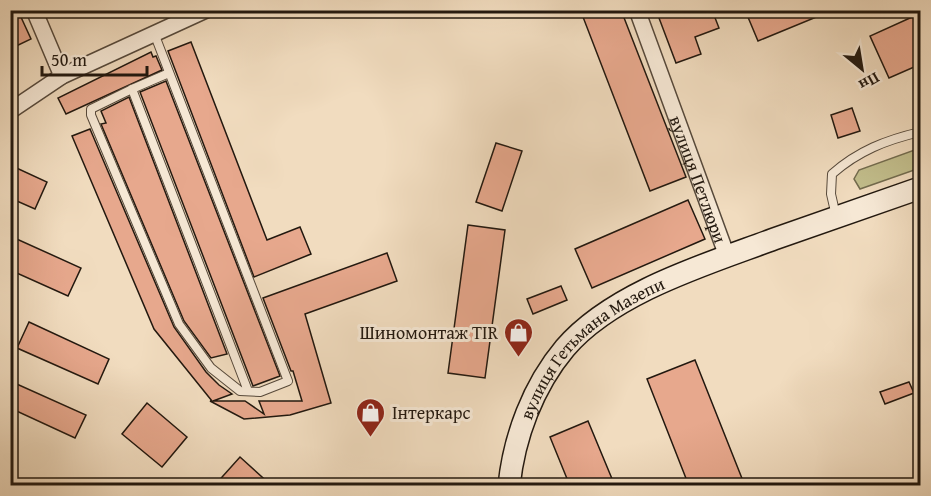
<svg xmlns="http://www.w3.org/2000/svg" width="931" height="496" viewBox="0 0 931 496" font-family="'Gentium Book Plus',serif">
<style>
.green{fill:#c2be8c;stroke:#726b4e;stroke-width:1.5}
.building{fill:#e7a88d;stroke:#22180f;stroke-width:1.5}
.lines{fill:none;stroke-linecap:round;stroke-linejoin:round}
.service-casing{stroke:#56493b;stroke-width:10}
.minor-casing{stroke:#56493b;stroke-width:18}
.secondary-casing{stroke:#22180f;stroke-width:24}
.service{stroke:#f6e8d5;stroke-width:8}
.minor{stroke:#f6e8d5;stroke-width:15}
.secondary{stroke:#f6e8d5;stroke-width:21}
.labels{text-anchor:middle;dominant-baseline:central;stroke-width:6;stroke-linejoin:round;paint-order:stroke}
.street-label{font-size:18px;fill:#22180f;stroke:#f6e8d5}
.poi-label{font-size:18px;fill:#22180f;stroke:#f6e8d5;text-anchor:end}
</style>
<rect width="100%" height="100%" fill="#f1dcbf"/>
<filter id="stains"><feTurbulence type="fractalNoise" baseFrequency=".00333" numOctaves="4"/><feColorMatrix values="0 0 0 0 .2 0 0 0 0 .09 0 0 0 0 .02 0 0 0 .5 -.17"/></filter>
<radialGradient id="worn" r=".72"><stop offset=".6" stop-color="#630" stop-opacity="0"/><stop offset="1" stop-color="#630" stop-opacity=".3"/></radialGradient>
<polygon class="green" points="920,148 920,168 860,189 854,179 859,170"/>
<g class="building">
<polygon points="599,10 621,10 686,177 650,191 583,17"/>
<polygon points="656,10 712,10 719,28 695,37 701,54 676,63"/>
<polygon points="745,10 831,10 831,11 758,41"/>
<polygon points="921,13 921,64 889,78 870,36"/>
<polygon points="20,15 31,39 10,49 10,19"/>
<polygon points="191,42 267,240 300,227 311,254 254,277 168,51"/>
<polygon points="151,52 153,57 156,56 162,70 66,114 58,98"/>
<polygon points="166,81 280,376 253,386 140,92"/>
<polygon points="129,97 227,354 211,358 184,321 101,124 106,123 101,111"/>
<polygon points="852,108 860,131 838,138 831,115"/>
<polygon points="90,129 174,327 206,372 219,385 232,394 213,401 245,401 264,414 259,401 302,401 293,371 291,371 263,298 387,253 397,281 305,314 331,403 290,415 244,419 210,401 212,401 154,329 72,136"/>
<polygon points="496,143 522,151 502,211 476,202"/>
<polygon points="10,165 47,182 35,209 10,198"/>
<polygon points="688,200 705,239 592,288 575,249"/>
<polygon points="468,225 505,230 485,378 448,373"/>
<polygon points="10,236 81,268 68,296 10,270"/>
<polygon points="561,286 567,300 533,314 527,299"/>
<polygon points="29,322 109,359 98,384 17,348"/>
<polygon points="695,360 745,486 689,486 647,379"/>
<polygon points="10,381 86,415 75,438 10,408"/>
<polygon points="909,382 914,393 885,404 880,392"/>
<polygon points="147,403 187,437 162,467 122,434"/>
<polygon points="588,421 615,486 570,486 550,437"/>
<polygon points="240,457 272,486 214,486"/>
</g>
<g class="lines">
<defs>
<g id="service">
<polyline points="154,33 288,381 260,392 240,391 211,368 179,324 91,115 91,109 132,89 248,391"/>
<polyline points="132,89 169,73"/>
<path d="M836,216L831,194L832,174C858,151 886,140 920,132"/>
</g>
<g id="minor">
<polyline points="34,10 62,76"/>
<path id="s1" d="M637,10L727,256"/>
<polyline points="10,111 62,76 206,10"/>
</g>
<g id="secondary">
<path id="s2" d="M509,486C514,437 533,386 565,348C613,292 707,264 774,239C823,222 872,205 920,188"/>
</g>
</defs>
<use href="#service" class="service-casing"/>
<use href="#minor" class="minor-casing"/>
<use href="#secondary" class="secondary-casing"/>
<use href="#service" class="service"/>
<use href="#minor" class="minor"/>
<use href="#secondary" class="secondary"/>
</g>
<defs>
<symbol id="shop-pin" viewBox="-11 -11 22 30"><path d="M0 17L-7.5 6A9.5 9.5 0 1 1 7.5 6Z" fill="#8f2418" stroke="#f6e8d5"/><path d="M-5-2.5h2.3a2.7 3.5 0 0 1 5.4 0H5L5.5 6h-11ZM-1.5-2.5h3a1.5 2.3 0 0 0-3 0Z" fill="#fff"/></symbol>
</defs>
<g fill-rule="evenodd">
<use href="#shop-pin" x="502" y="316" width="33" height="45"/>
<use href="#shop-pin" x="354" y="396" width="33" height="45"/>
</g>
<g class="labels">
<g class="street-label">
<text stroke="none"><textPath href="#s1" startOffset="180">вулиця Петлюри</textPath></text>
<text stroke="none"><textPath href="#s2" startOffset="170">вулиця Гетьмана Мазепи</textPath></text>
</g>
<g class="poi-label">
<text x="498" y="332">Шиномонтаж TIR</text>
<text x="392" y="412" text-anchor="start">Інтеркарс</text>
</g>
</g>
<rect width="931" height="496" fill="none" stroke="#f1dcbf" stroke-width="36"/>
<rect x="12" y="12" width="907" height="472" fill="none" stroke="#22180f" stroke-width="3"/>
<rect x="18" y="18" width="895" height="460" fill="none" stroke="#22180f" stroke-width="1.5"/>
<g transform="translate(862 69) rotate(150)" stroke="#f6e8d5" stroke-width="4.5" paint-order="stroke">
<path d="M0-4.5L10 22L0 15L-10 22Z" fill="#22180f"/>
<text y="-9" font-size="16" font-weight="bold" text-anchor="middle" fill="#22180f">Пн</text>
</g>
<path d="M42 66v9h105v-9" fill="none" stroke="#22180f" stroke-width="3"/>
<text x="51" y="66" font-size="18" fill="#22180f" stroke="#f6e8d5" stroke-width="4.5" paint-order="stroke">50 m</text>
<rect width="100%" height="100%" filter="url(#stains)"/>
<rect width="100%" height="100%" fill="url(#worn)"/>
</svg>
